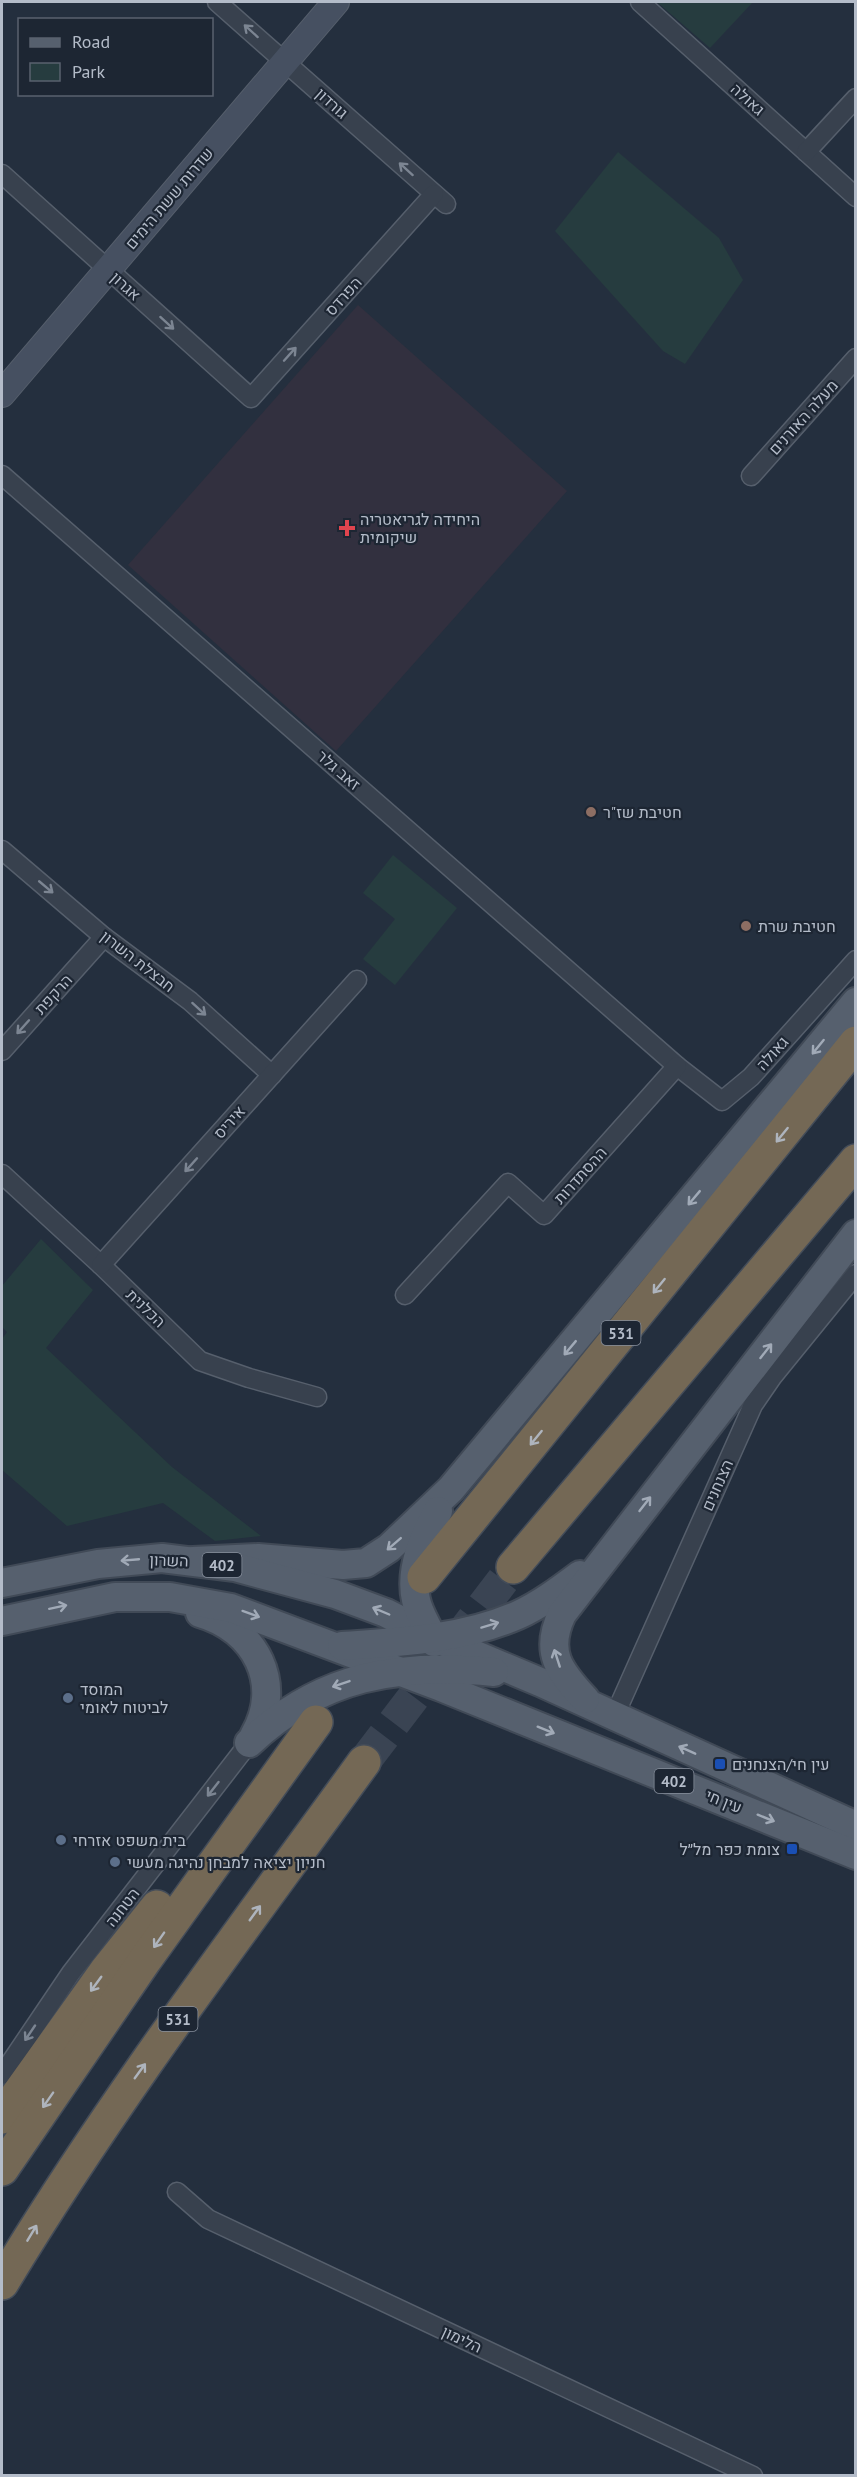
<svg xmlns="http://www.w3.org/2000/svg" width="857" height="2477" viewBox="0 0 857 2477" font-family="'PT Sans',Heebo,sans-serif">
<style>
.medical{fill:#32303f}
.green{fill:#263c3f}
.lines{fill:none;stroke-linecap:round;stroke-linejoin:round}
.highway-tunnel{stroke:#3a4453;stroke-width:33;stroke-dasharray:33 16;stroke-linecap:butt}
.street-casing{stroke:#565f6c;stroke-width:21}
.secondary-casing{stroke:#565f6c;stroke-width:28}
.primary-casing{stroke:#414a57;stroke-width:32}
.highway-casing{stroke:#434c59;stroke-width:36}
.street{stroke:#38414e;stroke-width:18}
.secondary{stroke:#465061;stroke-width:26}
.primary{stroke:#56606e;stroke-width:28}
.highway{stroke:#746855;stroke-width:33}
.oneway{stroke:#7c8592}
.oneway2{stroke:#a1aab7}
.oneway3{stroke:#aeb4bd}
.health-dot{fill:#e0444e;stroke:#1d2633;stroke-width:2}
.education-dot{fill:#8d6e63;stroke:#1d2633;stroke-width:2}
.service-dot{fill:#5c6f8a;stroke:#1d2633;stroke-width:2}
.transit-dot{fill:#1a4fb4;stroke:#1d2633;stroke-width:2}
.labels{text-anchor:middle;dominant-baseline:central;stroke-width:4.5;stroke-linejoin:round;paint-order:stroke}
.shield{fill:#1d2633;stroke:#878f9c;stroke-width:1.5}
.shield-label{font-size:15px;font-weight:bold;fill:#b4bcc9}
.street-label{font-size:16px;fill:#b4bcc9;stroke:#1d2633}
.poi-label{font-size:16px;fill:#b4bcc9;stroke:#1d2633;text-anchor:start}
</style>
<rect width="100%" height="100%" fill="#242f3e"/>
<polygon class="medical" points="358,305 567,491 336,751 128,565"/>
<g class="green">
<polygon points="657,2 753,2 710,48"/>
<polygon points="618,152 719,238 743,280 685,364 663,351 555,231"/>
<polygon points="393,855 457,908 395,985 363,959 395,919 363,893"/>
<polygon points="41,1239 93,1290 46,1348 172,1467 261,1536 215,1541 163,1503 67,1526 2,1470 2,1339 7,1332 2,1327 2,1286"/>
</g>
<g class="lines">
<polyline class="highway-tunnel" points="364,1762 513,1567"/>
<defs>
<g id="street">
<polyline points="217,2 446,204"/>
<polyline points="640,2 856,197"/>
<polyline points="806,152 856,98"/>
<polyline points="2,174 251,398 434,194"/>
<polyline points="2,475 677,1066 722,1101 751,1077 856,960"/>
<polyline points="751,476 856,358"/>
<polyline points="2,850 104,937 190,1001 272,1075"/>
<polyline points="2,1051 104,937"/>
<polyline points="2,1174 101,1265 200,1361 249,1378 317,1397"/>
<polyline points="101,1265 357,980"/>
<polyline points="405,1295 508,1183 544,1215 677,1066"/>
<polyline points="614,1717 753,1405 773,1376 856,1274"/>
<polyline points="2,2075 71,1973 249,1743"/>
<polyline points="177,2192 208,2219 753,2476"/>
</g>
<polyline id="secondary" points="2,394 336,2"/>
<g id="primary">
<polyline points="193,1561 258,1558 343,1565 366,1563 389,1548 451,1489 856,1002"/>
<polyline points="2,1583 98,1564 162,1558 235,1567 335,1594 386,1613 433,1637 540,1682 856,1826"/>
<path d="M200,1613C256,1629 284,1684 254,1736"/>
<polyline points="2,1621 115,1597 170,1597 231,1608 441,1687 856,1855"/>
<path d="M434,1642C429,1628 419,1615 416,1600C409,1569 424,1537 438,1511"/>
<path d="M342,1646C401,1642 463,1639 518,1615C540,1605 560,1590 580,1575"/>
<path d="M585,1699C559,1671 544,1652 562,1614L856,1234"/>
<path d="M249,1743C321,1675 398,1663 494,1672"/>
</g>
<g id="highway">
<polyline points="513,1567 856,1161"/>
<polyline points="424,1577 856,1043"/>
<polyline points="2,2117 106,1971 157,1907"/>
<polyline points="2,2169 145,1960 316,1722"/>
<path d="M2,2283C111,2102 240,1933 364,1762"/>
</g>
</defs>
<use href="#street" class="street-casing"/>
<use href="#secondary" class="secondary-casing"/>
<use href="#primary" class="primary-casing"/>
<use href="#highway" class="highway-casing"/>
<use href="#street" class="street"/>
<use href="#secondary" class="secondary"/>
<use href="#primary" class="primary"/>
<use href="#highway" class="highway"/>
</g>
<defs><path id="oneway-shaft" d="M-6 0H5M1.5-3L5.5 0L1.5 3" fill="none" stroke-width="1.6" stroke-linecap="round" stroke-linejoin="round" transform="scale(1.5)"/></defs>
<g class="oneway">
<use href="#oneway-shaft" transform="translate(251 31) rotate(-138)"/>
<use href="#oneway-shaft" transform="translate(406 169) rotate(-138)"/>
<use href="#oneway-shaft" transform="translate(167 323) rotate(42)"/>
<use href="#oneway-shaft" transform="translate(290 354) rotate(-48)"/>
<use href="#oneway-shaft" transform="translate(46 887) rotate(40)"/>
<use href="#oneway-shaft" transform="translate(199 1009) rotate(42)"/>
<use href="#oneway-shaft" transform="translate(23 1027) rotate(132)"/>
<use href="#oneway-shaft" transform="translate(191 1165) rotate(132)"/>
<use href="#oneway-shaft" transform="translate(213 1789) rotate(128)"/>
<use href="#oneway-shaft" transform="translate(30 2033) rotate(124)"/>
</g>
<g class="oneway2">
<use href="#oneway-shaft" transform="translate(818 1047) rotate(129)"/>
<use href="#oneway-shaft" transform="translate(694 1198) rotate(130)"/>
<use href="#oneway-shaft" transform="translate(570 1348) rotate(130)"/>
<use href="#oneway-shaft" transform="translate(766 1351) rotate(-52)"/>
<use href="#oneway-shaft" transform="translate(645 1504) rotate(-52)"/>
<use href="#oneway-shaft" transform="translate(394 1544) rotate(139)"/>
<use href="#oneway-shaft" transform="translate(130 1560) rotate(175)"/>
<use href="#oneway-shaft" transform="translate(58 1607) rotate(-12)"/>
<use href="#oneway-shaft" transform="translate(381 1611) rotate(-157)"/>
<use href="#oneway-shaft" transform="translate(251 1614) rotate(20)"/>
<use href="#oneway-shaft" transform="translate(490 1625) rotate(-17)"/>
<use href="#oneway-shaft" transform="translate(557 1658) rotate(-108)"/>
<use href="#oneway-shaft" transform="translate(341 1684) rotate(161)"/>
<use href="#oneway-shaft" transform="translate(546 1730) rotate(22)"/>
<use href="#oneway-shaft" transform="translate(687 1750) rotate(-156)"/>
<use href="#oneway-shaft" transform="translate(766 1818) rotate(22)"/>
</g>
<g class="oneway3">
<use href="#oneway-shaft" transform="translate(782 1135) rotate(129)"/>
<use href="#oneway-shaft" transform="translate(659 1286) rotate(129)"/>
<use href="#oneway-shaft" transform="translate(536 1438) rotate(129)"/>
<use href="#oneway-shaft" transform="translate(255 1913) rotate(-54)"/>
<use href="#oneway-shaft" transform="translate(159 1940) rotate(125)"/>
<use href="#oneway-shaft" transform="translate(96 1984) rotate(126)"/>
<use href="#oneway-shaft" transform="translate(140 2071) rotate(-54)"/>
<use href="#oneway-shaft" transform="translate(48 2100) rotate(125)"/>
<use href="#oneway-shaft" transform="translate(32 2233) rotate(-59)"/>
</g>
<path class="health-dot" d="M344 519h6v6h6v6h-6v6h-6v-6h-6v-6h6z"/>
<g class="education-dot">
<circle cx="591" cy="812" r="6"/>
<circle cx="746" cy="926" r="6"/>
</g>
<g class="service-dot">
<circle cx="68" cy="1698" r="6"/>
<circle cx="61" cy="1840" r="6"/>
<circle cx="115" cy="1862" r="6"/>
</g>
<g class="transit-dot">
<rect x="714" y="1758" width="12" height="12" rx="3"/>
<rect x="786" y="1843" width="12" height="12" rx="3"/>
</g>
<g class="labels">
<g class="shield">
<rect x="601.5" y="1321" width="39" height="24" rx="4.5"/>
<rect x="202.5" y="1553" width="39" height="24" rx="4.5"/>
<rect x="654.5" y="1769" width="39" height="24" rx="4.5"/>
<rect x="158.5" y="2007" width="39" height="24" rx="4.5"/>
</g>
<g class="shield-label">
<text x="621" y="1333">531</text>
<text x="222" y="1565">402</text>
<text x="674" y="1781">402</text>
<text x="178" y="2019">531</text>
</g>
<g class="street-label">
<text transform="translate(748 99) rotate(42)">גאולה</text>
<text transform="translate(332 103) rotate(42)">גורדון</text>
<text transform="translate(169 198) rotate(-50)">שדרות ששת הימים</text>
<text transform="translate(126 286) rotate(42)">אגרון</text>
<text transform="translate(343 296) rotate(-48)">הפרדס</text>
<text transform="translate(803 417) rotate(-48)">מעלה האורנים</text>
<text transform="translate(339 770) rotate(41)">זאב גלר</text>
<text transform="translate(138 961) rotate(38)">חבצלת השרון</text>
<text transform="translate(53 994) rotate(-48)">הרקפת</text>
<text transform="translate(772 1053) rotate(-48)">גאולה</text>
<text transform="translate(229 1122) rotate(-48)">איריס</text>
<text transform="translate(580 1175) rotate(-48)">ההסתדרות</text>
<text transform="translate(146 1308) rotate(44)">הכלנית</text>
<text transform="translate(717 1485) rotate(-66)">הצנחנים</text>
<text transform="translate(169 1560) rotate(2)">השרון</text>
<text transform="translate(724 1801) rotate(22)">עין חי</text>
<text transform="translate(122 1907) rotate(-52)">הטחנה</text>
<text transform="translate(462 2339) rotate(25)">הלימון</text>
</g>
<g class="poi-label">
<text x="360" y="519">היחידה לגריאטריה<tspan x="360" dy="18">שיקומית</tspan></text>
<text x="603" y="812">חטיבת שז"ר</text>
<text x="758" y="926">חטיבת שרת</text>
<text x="80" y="1689">המוסד<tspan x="80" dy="18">לביטוח לאומי</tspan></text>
<text x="732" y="1764">עין חי/הצנחנים</text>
<text x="73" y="1840">בית משפט אזרחי</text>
<text x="780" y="1849" text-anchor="end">צומת כפר מל״ל</text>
<text x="127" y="1862">חניון יציאה למבחן נהיגה מעשי</text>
</g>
</g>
<rect width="857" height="2477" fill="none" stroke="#b4bcc9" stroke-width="6"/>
<rect x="18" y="18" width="195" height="78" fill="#1d2633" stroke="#59626f" stroke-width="1.5"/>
<rect x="30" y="38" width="30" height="9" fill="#56606e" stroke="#59626f" stroke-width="1.5"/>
<text x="72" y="48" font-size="18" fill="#b4bcc9">Road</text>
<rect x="30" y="63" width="30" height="18" fill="#263c3f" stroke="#59626f" stroke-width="1.5"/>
<text x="72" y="78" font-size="18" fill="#b4bcc9">Park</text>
</svg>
